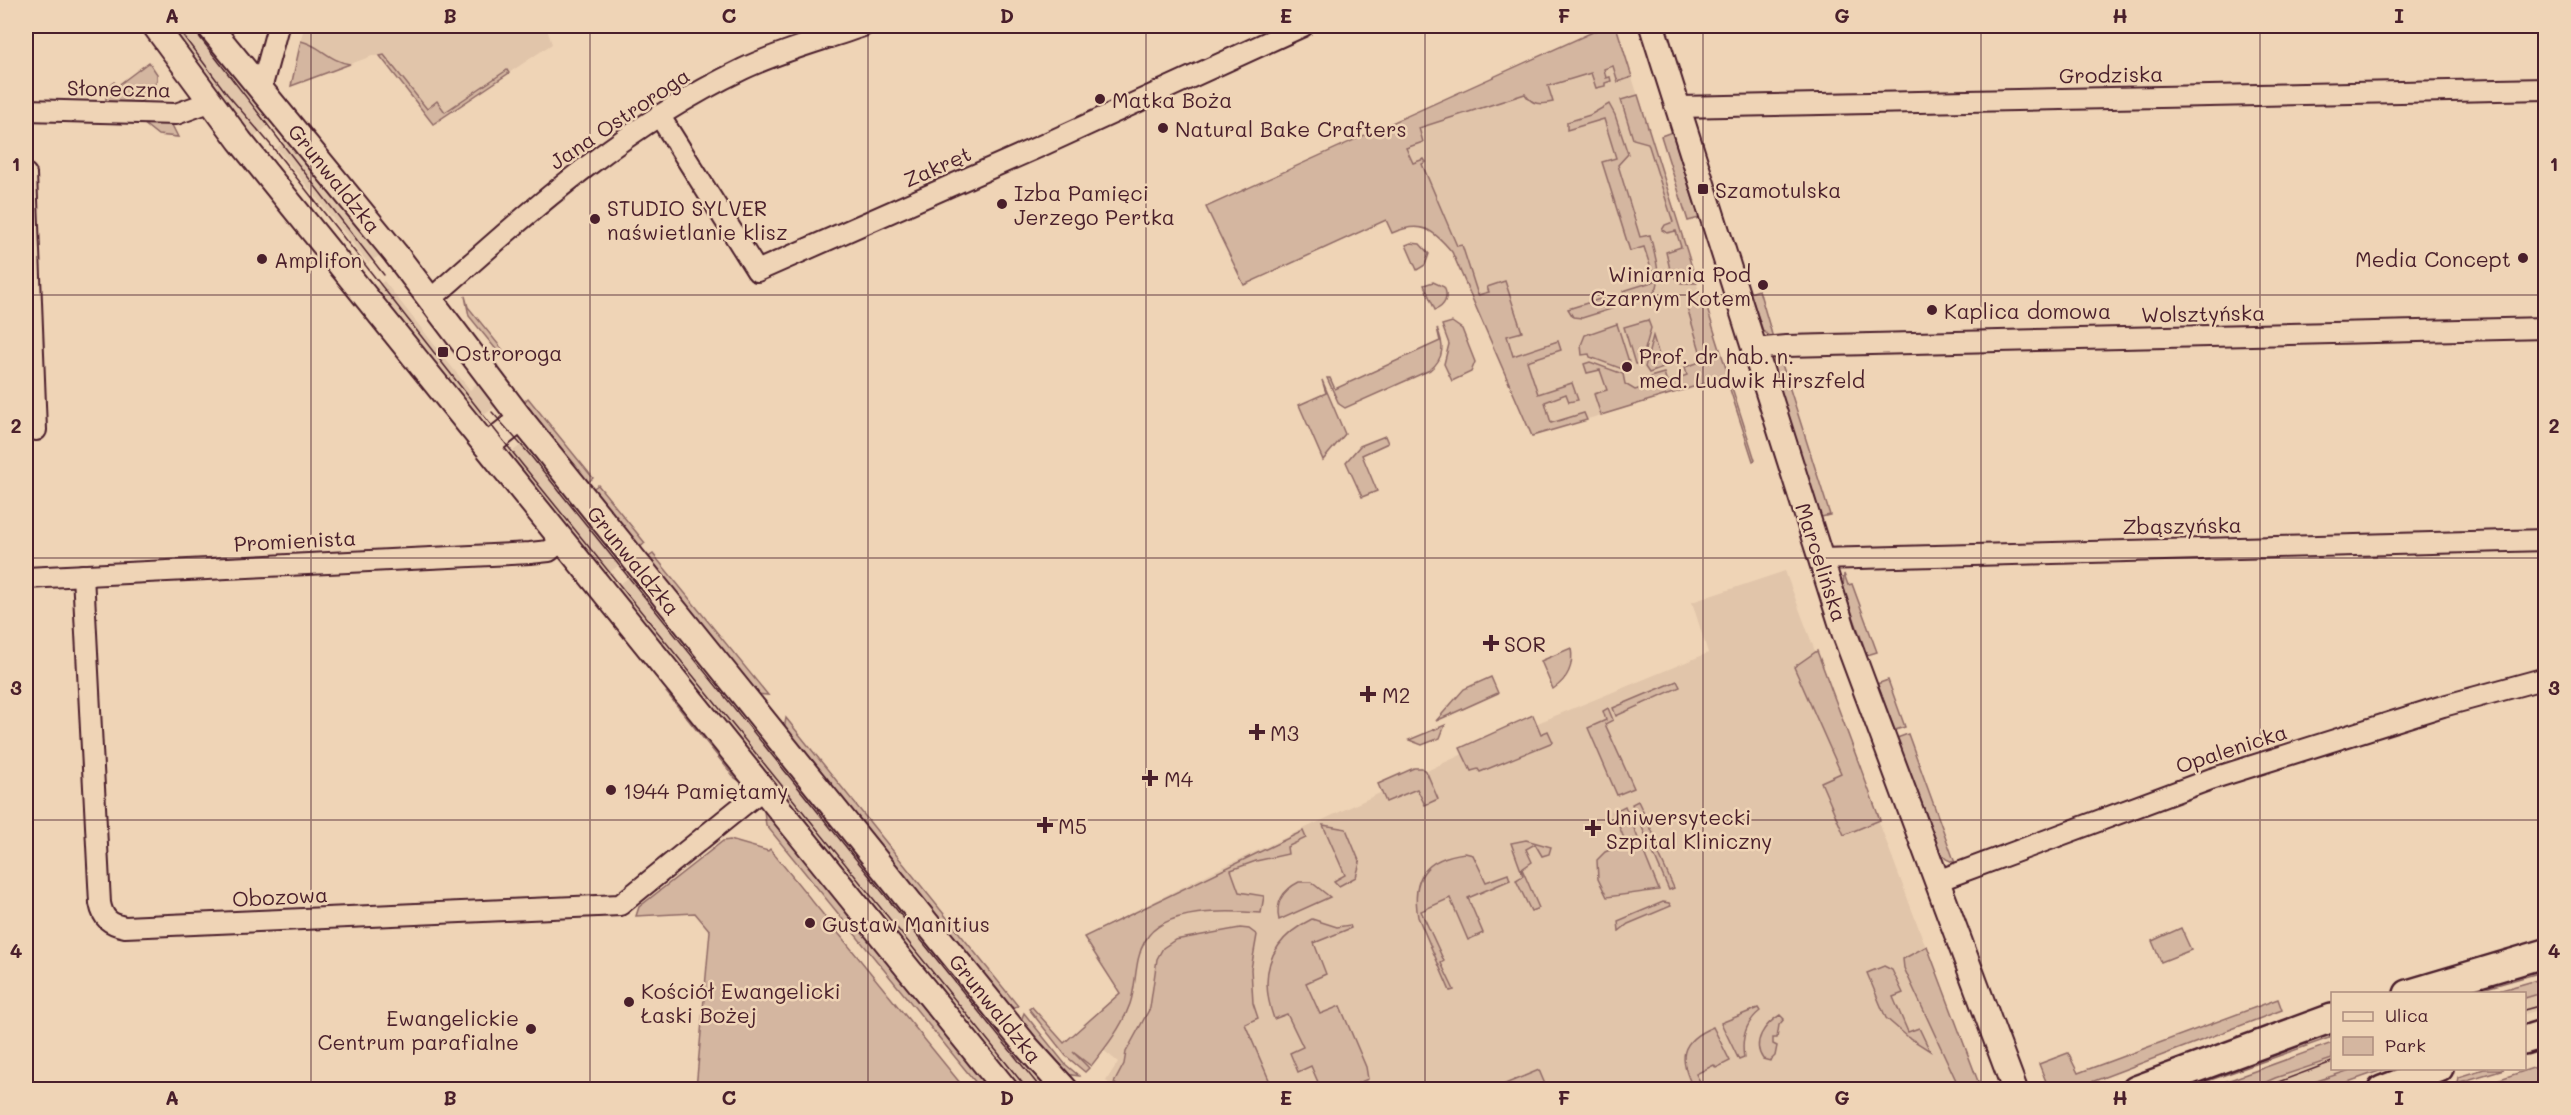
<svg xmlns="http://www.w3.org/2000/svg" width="2571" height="1115" viewBox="0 0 2571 1115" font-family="Mali,sans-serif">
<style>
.built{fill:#e1c5aa}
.green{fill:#d4b6a0;stroke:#8f6a66;stroke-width:1.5}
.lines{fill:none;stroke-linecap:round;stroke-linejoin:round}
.minor-casing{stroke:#4a1f2b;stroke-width:24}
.tertiary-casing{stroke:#4a1f2b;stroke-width:28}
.secondary-casing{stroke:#4a1f2b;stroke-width:32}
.minor{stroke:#efd4b6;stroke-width:20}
.tertiary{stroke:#efd4b6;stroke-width:24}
.secondary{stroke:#efd4b6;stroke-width:27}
.tram{stroke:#4a1f2b;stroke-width:1.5}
.grid{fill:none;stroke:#4a1f2b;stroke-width:1.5;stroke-opacity:0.55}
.poi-dot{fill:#4a1f2b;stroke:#efd4b6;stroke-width:2}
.labels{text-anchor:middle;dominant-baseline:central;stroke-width:5;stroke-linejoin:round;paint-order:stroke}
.street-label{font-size:21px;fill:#4a1f2b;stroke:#efd4b6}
.poi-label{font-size:21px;fill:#4a1f2b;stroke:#efd4b6;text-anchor:start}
.neatline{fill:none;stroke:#4a1f2b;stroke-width:2}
.grid-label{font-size:20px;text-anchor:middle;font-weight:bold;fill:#4a1f2b}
</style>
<rect width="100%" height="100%" fill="#efd4b6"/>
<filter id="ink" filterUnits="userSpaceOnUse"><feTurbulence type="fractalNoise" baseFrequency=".0167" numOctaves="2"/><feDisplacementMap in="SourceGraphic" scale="12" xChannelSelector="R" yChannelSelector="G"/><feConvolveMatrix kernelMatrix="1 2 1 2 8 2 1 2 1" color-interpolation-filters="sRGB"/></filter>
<g filter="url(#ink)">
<g class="built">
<polygon points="169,26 197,26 233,73 275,120 251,140"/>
<polygon points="304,26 546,26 552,44 433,124 380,56 372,56 291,86"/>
<polygon points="1606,26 1616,26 1726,377 1532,436 1395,122"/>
<polygon points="289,137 382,254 368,263 277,148"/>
<polygon points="384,281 470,390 479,381 497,405 479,419 372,289"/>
<polygon points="526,441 623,562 605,576 508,455"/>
<polygon points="1785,571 1979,1089 1116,1089 1106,1081 1118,1062 1102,1049 1087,1066 1063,1044 1120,993 1084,937 1210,873 1465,753 1708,653 1692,602"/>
<polygon points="633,574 1033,1070 1031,1071 1047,1089 1020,1089 615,588"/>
<polygon points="2545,992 2545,1008 2525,1014 2525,998"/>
<polygon points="2332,1059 2332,1068 2353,1069 2293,1089 2268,1090 2272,1088 2270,1082 2275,1078"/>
</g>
<g class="green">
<path d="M1606,26H1616L1632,77L1618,82L1613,66L1604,69L1606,78L1610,77L1611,81L1605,83V86L1596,88L1591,73L1548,86L1553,102C1540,105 1532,105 1525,94L1419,128L1423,142L1406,148L1413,163L1424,159L1426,162L1422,164L1457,246L1462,245L1478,295L1489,292L1487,287L1505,281L1522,332L1507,336L1513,356L1558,341L1561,350L1527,361L1538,394L1572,383L1578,400L1569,402L1566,394L1545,402L1551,423L1584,413L1587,420L1532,436L1452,252C1433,229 1421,220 1392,233L1386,220L1244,285L1206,207Z"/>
<path d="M301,41C320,45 329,61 350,64L291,86Z"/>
<polygon points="384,55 427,109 437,101 445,112 507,70 509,73 433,124 380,56"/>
<polygon points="149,62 157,74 157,81 138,105 106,105 106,88 114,82 117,86"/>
<polygon points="1638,95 1697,283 1681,283 1671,274 1666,252 1681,247 1676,231 1667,233 1662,230 1665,225 1673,222 1648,143 1633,139 1621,100"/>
<path d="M1609,104L1615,115L1628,154L1618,165L1640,237L1650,235C1653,248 1665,285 1653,293C1646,298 1635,300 1626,302L1623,291L1655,281L1644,247L1630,251L1602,162L1616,158L1604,119L1567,130V122L1590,115Z"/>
<polygon points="143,123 171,123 178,137 158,135"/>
<polygon points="1672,132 1699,218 1688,221 1661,136"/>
<polygon points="1411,243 1420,244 1429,254 1425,265 1417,270 1406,245"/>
<path d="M1433,282L1444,287C1449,297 1445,306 1435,310L1424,285Z"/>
<polygon points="1759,290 1773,338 1763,331 1750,293"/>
<polygon points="465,296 468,307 507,355 503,358 469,316"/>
<polygon points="1610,296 1614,308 1582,318 1573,317 1568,309"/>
<polygon points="1705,302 1755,460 1753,461 1726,377 1601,415 1594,394 1607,390 1600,370 1587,373 1584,364 1590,362 1623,374 1625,384 1635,390 1645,387 1650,377 1664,373 1667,382 1687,375 1685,367 1703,361 1687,307"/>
<polygon points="1648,320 1651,328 1641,364 1635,364 1624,327"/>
<polygon points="1452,322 1462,329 1475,362 1471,372 1452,381 1444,364 1449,344 1442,325"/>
<polygon points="1617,324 1630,365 1625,370 1590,357 1589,354 1582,355 1581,345 1585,335"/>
<path d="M1437,328C1444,344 1445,358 1430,370L1345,408L1339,404L1327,378H1330L1335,389L1440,341Z"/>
<polygon points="1653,336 1663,368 1649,373 1645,367"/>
<polygon points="1775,356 1777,362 1782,364 1830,515 1821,517 1772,365"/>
<polygon points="1322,380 1345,434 1323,460 1299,405 1326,393"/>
<polygon points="528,398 593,478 586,484 522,404"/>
<polygon points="1385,436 1388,443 1362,455 1377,491 1362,497 1346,462 1360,446"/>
<polygon points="598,485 645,543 638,549 591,490"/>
<polygon points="653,554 768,695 755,694 646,559"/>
<polygon points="1844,574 1848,585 1852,584 1877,652 1867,655 1843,588"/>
<path d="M1571,648C1574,665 1568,679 1553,689L1541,661Z"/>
<polygon points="1817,651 1880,820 1844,835 1821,782 1841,773 1794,667"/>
<polygon points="1491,677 1498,693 1436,721 1464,689"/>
<polygon points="1888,680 1905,727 1895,730 1877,684"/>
<polygon points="1677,681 1680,687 1616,716 1613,708"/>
<polygon points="667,693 674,695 741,782 735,778"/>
<polygon points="1608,708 1613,720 1605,724 1634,788 1617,795 1588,728 1606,720 1603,711"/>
<polygon points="1533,715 1541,734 1548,731 1553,742 1480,772 1478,769 1471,771 1460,748"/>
<polygon points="786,718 1018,1006 1009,1008 784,729"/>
<polygon points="1445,725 1440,738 1422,745 1409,740"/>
<polygon points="1908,734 1955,863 1946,859 1941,853 1897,738"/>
<polygon points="1414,768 1422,768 1427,773 1438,799 1425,805 1417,789 1386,802 1378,784"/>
<polygon points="1638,801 1659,846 1656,848 1674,888 1669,890 1632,804"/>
<polygon points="1625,806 1659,890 1607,897 1598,879 1597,860 1605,852 1626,843 1613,812"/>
<polygon points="764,811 769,814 994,1089 981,1089 766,825"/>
<polygon points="1323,825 1346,829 1360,863 1356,877 1339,886 1334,881 1345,875"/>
<path d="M1303,831L1306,838L1287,847L1288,854L1256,861L1231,870L1239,892L1264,896L1261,913C1229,911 1163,907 1145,941C1134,960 1137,983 1130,1004C1122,1027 1106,1047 1091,1066L1073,1052L1089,1068L1085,1072L1066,1056L1029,1009L1032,1007L1064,1043L1120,993L1084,937Z"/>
<polygon points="730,840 768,851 770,849 965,1089 696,1089 710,931 695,913 636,916 639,907 723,841"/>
<polygon points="1526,840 1551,847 1549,854 1542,856 1535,844 1526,849 1532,862 1522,869 1539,908 1531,911 1516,880 1523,876 1511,843"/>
<path d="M1465,853L1473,855L1486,882L1508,874L1510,880L1468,898L1483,933L1468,940L1450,898L1421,911L1444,961L1441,963L1454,990L1450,991L1418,917C1411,878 1425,858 1465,853Z"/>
<path d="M1299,882H1311L1330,897L1279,920C1275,903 1283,890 1299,882Z"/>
<polygon points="1663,902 1669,903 1671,906 1628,924 1619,931 1618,921"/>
<path d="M1312,919L1337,927L1350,925L1351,928L1314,943L1326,974L1306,983L1320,1014L1340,1006L1366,1067L1368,1079L1344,1089H1321L1311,1066L1298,1072L1290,1053L1303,1047L1287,1014L1274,1019C1258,974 1269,940 1312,919Z"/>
<polygon points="1240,928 1249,929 1257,935 1251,969 1253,1003 1258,1018 1245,1024 1273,1089 1122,1089 1114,1083 1124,1064 1126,1052 1150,1008 1157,959 1163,948 1175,940"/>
<polygon points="2181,928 2191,950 2161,962 2152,941"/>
<polygon points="1927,946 1979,1084 1977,1085 1979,1089 1960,1089 1904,968 1903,959"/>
<polygon points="1884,966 1892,970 1903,993 1893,997 1908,1032 1919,1028 1930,1051 1908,1037 1886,1018 1867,973"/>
<polygon points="2541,967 2542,972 2469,993 2449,994"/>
<polygon points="2544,978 2545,992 2525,998 2524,994 2491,993"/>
<polygon points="2278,999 2282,1010 2073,1089 2049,1089 2039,1064 2068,1053 2078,1073"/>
<path d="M1758,1008L1760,1011C1745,1023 1741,1039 1744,1058L1739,1060L1721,1023Z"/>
<polygon points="1024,1013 1065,1064 1079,1076 1065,1074 1020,1023"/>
<path d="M1780,1015L1784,1019L1779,1025L1777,1038H1773V1044L1777,1046L1775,1056L1770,1061L1763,1059C1751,1042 1765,1024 1780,1015Z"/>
<path d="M1713,1027L1730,1061L1716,1068L1714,1065L1696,1074L1704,1089H1694C1678,1059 1679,1041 1713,1027Z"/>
<polygon points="2332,1031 2332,1037 2185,1089 2169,1090"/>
<polygon points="2332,1043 2332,1059 2275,1078 2251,1089 2205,1089"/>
<polygon points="2545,1064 2545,1072 2540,1074 2543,1085 2530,1089 2470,1089"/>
<polygon points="2353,1069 2385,1069 2328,1089 2293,1089"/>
<polygon points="2484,1069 2504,1069 2457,1083 2458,1077"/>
<polygon points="1539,1070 1547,1089 1493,1089"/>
</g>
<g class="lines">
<defs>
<g id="minor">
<polyline points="261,89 278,26"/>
<polyline points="1678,107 2546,89"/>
<polyline points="26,110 176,114 201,105 209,98"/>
<polyline points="659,115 757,271 1043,145 1303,26"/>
<polyline points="26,174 36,430"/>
<path d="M431,299C530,211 622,127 743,69C780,51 824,40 863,26"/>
<polyline points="1753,349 1786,346 2546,328"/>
<polyline points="1820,559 2546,540"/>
<path d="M83,575L100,903C103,919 110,924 125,927L620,905L763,789"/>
<polyline points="26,578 530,553 549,551 563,540"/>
<polyline points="1937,881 2211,779 2443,706 2546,678"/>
</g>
<g id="tertiary">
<polyline points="155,26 240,141 1006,1090"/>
<polyline points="209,26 395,253 521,419 959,963 1027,1047 1066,1090"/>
<polyline points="1652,26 1844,632 2015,1090"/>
<polyline points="488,445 521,419"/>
</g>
<g id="secondary">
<polyline points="2408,994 2546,953"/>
<polyline points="2524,1040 2546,1033"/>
<polyline points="2136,1090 2332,1018"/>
<polyline points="2382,1090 2439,1068"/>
</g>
</defs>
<use href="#minor" class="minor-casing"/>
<use href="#tertiary" class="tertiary-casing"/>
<use href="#secondary" class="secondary-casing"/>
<use href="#minor" class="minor"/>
<use href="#tertiary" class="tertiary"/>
<use href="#secondary" class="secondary"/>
<g class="tram">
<polyline points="176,26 227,94 270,144 521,463 1028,1090"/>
<polyline points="191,26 384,275"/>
<polyline points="492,412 530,455 1042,1090"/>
<polyline points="2524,1010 2546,1004"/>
<polyline points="2257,1090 2332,1062"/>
</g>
</g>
</g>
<path class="grid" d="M311,26V1090M590,26V1090M868,26V1090M1146,26V1090M1425,26V1090M1703,26V1090M1981,26V1090M2260,26V1090M26,295H2546M26,558H2546M26,820H2546"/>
<g class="poi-dot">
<circle cx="1100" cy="99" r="6"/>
<circle cx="1163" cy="128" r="6"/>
<rect x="1697" y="183" width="12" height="12" rx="3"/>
<circle cx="1002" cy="204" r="6"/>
<circle cx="595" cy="219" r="6"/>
<circle cx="2523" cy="258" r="6"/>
<circle cx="262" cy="259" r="6"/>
<circle cx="1763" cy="285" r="6"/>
<circle cx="1932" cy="310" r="6"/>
<rect x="437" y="346" width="12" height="12" rx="3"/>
<circle cx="1627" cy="367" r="6"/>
<path d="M1488 634h6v6h6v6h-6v6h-6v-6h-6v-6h6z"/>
<path d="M1365 685h6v6h6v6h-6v6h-6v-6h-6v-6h6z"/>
<path d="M1254 723h6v6h6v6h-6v6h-6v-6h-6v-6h6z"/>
<path d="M1147 769h6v6h6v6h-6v6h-6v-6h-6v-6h6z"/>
<circle cx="611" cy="790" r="6"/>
<path d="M1042 816h6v6h6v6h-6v6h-6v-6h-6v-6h6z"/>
<path d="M1590 819h6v6h6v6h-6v6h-6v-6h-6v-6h6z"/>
<circle cx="810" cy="923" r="6"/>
<circle cx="629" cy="1002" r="6"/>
<circle cx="531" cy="1029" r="6"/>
</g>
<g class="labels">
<g class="street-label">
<text transform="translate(2111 74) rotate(-1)">Grodziska</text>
<text transform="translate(119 88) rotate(1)">Słoneczna</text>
<text transform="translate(619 118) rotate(-34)">Jana Ostroroga</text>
<text transform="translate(937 166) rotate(-24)">Zakręt</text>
<text transform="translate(335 178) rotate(51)">Grunwaldzka</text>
<text transform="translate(2203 313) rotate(-1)">Wolsztyńska</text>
<text transform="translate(2182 525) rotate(-1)">Zbąszyńska</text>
<text transform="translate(295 540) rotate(-3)">Promienista</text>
<text transform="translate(634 560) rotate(51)">Grunwaldzka</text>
<text transform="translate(1822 562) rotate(72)">Marcelińska</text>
<text transform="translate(2231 748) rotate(-18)">Opalenicka</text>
<text transform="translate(280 896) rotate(-3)">Obozowa</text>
<text transform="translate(996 1008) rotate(51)">Grunwaldzka</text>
</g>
<g class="poi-label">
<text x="1112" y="99">Matka Boża</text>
<text x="1175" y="128">Natural Bake Crafters</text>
<text x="1715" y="189">Szamotulska</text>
<text x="1014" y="192">Izba Pamięci<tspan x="1014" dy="24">Jerzego Pertka</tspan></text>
<text x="607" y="207">STUDIO SYLVER<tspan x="607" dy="24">naświetlanie klisz</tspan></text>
<text x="2511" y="258" text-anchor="end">Media Concept</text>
<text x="274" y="259">Amplifon</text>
<text x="1751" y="273" text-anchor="end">Winiarnia Pod<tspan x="1751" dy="24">Czarnym Kotem</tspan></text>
<text x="1944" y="310">Kaplica domowa</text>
<text x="455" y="352">Ostroroga</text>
<text x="1639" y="355">Prof. dr hab. n.<tspan x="1639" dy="24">med. Ludwik Hirszfeld</tspan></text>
<text x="1504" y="643">SOR</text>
<text x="1382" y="694">M2</text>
<text x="1270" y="732">M3</text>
<text x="1164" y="778">M4</text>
<text x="623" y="790">1944 Pamiętamy</text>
<text x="1606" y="816">Uniwersytecki<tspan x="1606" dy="24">Szpital Kliniczny</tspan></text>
<text x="1058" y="825">M5</text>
<text x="822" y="923">Gustaw Manitius</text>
<text x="641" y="990">Kościół Ewangelicki<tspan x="641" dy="24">Łaski Bożej</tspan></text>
<text x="519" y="1017" text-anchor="end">Ewangelickie<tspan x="519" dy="24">Centrum parafialne</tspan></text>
</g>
</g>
<rect width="2571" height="1115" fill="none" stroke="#efd4b6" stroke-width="66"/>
<rect x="2331" y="992" width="195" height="78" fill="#efd4b6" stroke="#ad8c7e" stroke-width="1.5"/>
<rect x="2343" y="1012" width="30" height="9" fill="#efd4b6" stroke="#ad8c7e" stroke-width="1.5"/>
<text x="2385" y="1022" font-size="18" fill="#4a1f2b">Ulica</text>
<rect x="2343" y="1037" width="30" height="18" fill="#d4b6a0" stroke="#ad8c7e" stroke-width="1.5"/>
<text x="2385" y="1052" font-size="18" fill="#4a1f2b">Park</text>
<rect x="33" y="33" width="2505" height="1049" class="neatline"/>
<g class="grid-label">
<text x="172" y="23">A</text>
<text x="450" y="23">B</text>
<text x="729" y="23">C</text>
<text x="1007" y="23">D</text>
<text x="1286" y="23">E</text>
<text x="1564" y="23">F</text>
<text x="1842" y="23">G</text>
<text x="2120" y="23">H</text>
<text x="2399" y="23">I</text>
<text x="16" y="171">1</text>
<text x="2554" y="171">1</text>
<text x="16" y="433">2</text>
<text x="2554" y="433">2</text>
<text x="16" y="695">3</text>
<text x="2554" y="695">3</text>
<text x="16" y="958">4</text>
<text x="2554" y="958">4</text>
<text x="172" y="1105">A</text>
<text x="450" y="1105">B</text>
<text x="729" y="1105">C</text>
<text x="1007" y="1105">D</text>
<text x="1286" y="1105">E</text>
<text x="1564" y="1105">F</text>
<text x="1842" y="1105">G</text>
<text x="2120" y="1105">H</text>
<text x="2399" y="1105">I</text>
</g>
</svg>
